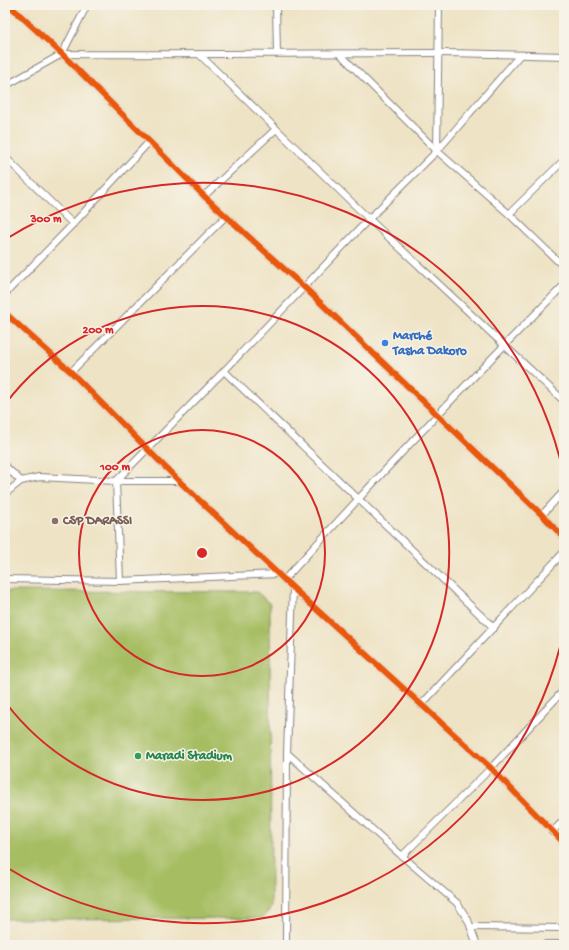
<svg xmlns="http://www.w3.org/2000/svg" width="569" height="950" viewBox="0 0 569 950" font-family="'Gochi Hand',sans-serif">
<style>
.green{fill:#a6bd62;stroke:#64704e}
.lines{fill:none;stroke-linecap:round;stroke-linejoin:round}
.minor-casing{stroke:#888280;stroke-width:8}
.tertiary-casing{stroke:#888280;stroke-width:10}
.minor{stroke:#fff;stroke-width:6}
.tertiary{stroke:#fff;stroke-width:8}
.cycleway-casing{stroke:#f7f3e8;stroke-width:8}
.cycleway{stroke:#e8590c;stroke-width:6}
.ring{fill:none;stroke:#d62828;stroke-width:2}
.shop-dot{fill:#3f7fe0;stroke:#f7f3e8;stroke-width:1.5}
.education-dot{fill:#8d6e63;stroke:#f7f3e8;stroke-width:1.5}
.leisure-dot{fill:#2e9e5b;stroke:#f7f3e8;stroke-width:1.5}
.labels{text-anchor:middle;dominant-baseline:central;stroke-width:3;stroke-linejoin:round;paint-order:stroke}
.shop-label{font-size:13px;font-weight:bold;fill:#366cbe;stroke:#f7f3e8;text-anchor:start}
.education-label{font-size:13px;font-weight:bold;fill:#785e54;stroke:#f7f3e8;text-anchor:start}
.leisure-label{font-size:13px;font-weight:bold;fill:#27864d;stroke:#f7f3e8;text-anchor:start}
.centre{fill:#d62828;stroke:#f7f3e8;stroke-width:2}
.ring-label{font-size:12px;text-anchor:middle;font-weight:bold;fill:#d62828;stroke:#f7f3e8;stroke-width:3;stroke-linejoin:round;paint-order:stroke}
</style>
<rect width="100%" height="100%" fill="#f7f3e8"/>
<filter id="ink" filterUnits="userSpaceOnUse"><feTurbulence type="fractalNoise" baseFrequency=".025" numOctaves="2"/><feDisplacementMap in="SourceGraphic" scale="8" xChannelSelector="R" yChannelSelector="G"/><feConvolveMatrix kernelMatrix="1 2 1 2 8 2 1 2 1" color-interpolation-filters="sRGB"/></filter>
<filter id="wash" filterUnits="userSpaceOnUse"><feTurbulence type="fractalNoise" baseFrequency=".012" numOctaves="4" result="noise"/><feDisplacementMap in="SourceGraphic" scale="16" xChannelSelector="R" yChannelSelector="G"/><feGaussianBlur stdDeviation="0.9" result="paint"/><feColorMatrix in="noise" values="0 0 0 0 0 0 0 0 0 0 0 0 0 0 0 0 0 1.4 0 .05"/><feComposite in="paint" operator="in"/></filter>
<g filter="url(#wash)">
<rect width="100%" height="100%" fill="#eee3c5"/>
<polygon class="green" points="5,591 257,592 270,604 271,908 263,918 5,919"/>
</g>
<g filter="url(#ink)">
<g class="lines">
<defs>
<g id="minor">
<polyline points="9,5 62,54 204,196 304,287 542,515 564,538"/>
<polyline points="276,5 277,53"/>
<path d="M62,54C187,55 312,53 437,53C479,53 522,55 564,56"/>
<polyline points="340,54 437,151 509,214 564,267"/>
<polyline points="200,55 369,219 564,401"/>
<polyline points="5,86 62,54 87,5"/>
<polyline points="437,151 439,5"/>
<polyline points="5,157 73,224"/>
<polyline points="204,196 276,129"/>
<polyline points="509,214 564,160"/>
<polyline points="5,294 73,224 149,142"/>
<polyline points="5,313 71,372 179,481 293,588 491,768 564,843"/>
<polyline points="224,371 494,628"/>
<polyline points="71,372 226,216"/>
<polyline points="5,466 21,481"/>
<polyline points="5,494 21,481 39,477 116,481 179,481"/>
<polyline points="542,515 564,491"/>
<polyline points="5,579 120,581 278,574"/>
<path d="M284,580C375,480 468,381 564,285"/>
<polyline points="120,581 116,481 224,371 369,219 437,151 520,55"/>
<polyline points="421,705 564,552"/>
<polyline points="287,753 402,856 457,903 468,920 477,945"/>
<polyline points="552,832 564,820"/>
<polyline points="402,856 491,768 564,690"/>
<polyline points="471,927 564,928"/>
<polyline points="286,945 287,753 293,588"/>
</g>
<polyline id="tertiary" points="546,945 564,945"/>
</defs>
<use href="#minor" class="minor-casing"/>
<use href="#tertiary" class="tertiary-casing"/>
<use href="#minor" class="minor"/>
<use href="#tertiary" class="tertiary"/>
<defs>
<g id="cycleway">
<polyline points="9,5 62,54 204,196 304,287 542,515 564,538"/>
<polyline points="5,313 71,372 179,481 293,588 491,768 564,843"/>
</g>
</defs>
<use href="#cycleway" class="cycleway-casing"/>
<use href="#cycleway" class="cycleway"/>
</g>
</g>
<g class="ring">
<circle cx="202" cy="553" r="123"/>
<path d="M6 403A247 247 0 1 1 6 703"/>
<path d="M564 630A370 370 0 0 1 6 867M6 239A370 370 0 0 1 564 476"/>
</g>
<circle class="shop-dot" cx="385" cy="343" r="4"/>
<circle class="education-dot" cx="55" cy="521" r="4"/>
<circle class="leisure-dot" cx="138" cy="756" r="4"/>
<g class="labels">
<g class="shop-label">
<text x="393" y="336">Marché<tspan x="393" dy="15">Tasha Dakoro</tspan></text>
</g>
<g class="education-label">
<text x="63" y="521">CSP DARASSI</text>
</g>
<g class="leisure-label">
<text x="146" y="756">Maradi Stadium</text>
</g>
</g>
<circle cx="202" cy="553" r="6" class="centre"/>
<g class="ring-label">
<text x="46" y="222">300 m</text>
<text x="98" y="333">200 m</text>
<text x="115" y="470">100 m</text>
</g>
<rect width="569" height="950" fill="none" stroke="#f7f3e8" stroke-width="20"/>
</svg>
